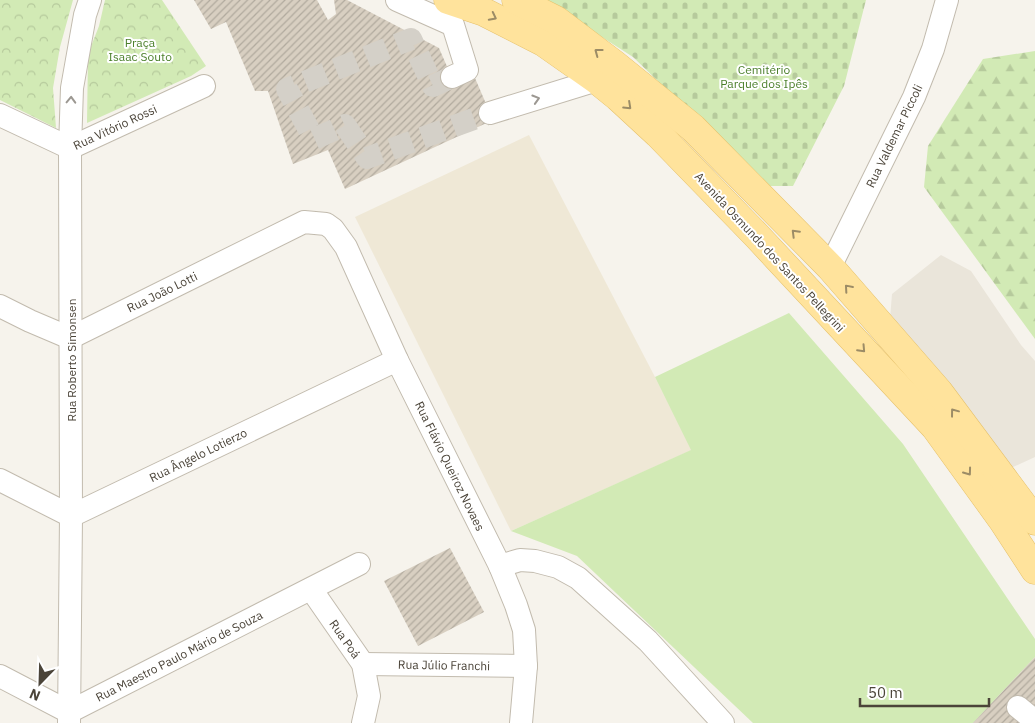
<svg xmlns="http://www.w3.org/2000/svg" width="1035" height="723" viewBox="0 0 1035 723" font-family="'IBM Plex Sans',sans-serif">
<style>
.residential{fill:#eae5da}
.education{fill:#efe8d6}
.forest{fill:url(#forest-firs)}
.cemetery{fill:url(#cemetery-stones)}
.park{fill:url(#park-crowns)}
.pitch{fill:#d2eab5}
.building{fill:url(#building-hatch)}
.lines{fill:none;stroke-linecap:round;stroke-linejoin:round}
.minor-tunnel{stroke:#d4d0c8;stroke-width:22;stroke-dasharray:22 11;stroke-linecap:butt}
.minor-casing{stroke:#c2bbae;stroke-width:24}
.major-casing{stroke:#e6c16a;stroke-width:29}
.minor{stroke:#fff;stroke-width:22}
.major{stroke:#ffe39c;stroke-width:28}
.oneway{stroke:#9c8c66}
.oneway2{stroke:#9c9892}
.labels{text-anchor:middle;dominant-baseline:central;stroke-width:4;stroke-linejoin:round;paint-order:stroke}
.park-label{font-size:12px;fill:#4a7f2a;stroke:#fff}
.street-label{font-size:12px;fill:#4b4439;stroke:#fff}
</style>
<defs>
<pattern id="forest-firs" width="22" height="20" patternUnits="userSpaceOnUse" patternTransform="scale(1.25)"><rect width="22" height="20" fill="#d2eab5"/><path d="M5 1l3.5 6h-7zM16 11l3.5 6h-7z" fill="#b6ca9c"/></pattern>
<pattern id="cemetery-stones" width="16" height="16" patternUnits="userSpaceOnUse" patternTransform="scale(1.25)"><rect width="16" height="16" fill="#d2eab5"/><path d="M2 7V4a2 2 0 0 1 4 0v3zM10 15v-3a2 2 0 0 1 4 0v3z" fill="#b6ca9c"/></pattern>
<pattern id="park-crowns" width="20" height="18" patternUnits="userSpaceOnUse" patternTransform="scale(1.25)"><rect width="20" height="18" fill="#d2eab5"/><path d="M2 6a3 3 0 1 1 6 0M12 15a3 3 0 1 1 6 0" fill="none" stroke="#b6ca9c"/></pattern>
<pattern id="building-hatch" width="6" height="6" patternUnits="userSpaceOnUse" patternTransform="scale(1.25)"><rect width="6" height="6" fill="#d8cfc1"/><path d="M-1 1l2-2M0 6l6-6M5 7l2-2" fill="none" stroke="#b1aa9e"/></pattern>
</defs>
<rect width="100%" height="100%" fill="#f6f3ec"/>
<polygon class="residential" points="941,255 971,271 1021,345 1035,361 1035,457 1002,472 890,319 892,294"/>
<polygon class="education" points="529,135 655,377 692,450 511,531 355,217"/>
<polygon class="forest" points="1035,51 1035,339 924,187 928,146 983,59"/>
<polygon class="cemetery" points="535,0 866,0 844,86 793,186 766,186 633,57 563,12"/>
<g class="park">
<polygon points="0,0 73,0 60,47 53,88 56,128 0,100"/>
<polygon points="105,0 162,0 206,66 191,76 87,123 88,54 99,26"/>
</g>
<polygon class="pitch" points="789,313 903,444 1035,639 1035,657 973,723 753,723 577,556 511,531 691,450 655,377"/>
<g class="building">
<polygon points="194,0 317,0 328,20 336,14 334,0 347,0 439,48 455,85 475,78 493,120 345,189 328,150 293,164 268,91 255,91 226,22 211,29"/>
<polygon points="450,548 484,612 418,646 384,581"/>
<polygon points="1035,657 1035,723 973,723"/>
</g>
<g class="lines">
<polyline class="minor-tunnel" points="452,77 433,86 411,39 287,89 314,139 345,125 367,158 490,113"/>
<defs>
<g id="minor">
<polyline points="397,0 453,25 467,70 452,77"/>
<polyline points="490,113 597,80"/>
<polyline points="0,115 70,148"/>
<polyline points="70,148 204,86"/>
<polyline points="830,267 914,97 933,49 947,0"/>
<polyline points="0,306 30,321 70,338 304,222 326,224 333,229 346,247 397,360 500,566 516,605 524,630 526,666 521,723"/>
<polyline points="0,480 71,516 397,360"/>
<polyline points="500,566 520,560 535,561 558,567 578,578 648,641 723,723"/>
<polyline points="311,589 363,664 369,696 363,723"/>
<polyline points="363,664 526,666"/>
<polyline points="0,676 69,712 359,564"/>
<polyline points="1018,707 1035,721"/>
<polyline points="69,723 71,516 70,148 72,88 85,15 90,0"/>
</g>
<g id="major">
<polyline points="448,0 484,12 543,42 597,80 618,97 658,134 757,236 935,427 1003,521 1035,570"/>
<polyline points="516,0 556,20 614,64 693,128 830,267 939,392 1035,521"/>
</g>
</defs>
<use href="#minor" class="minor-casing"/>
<use href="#major" class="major-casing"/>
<use href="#minor" class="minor"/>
<use href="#major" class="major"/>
</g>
<defs><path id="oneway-chevron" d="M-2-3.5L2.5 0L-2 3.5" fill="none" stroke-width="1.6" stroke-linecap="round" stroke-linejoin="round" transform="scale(1.25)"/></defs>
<g class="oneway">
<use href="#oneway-chevron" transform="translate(493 17) rotate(27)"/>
<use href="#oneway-chevron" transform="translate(598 52) rotate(-143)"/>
<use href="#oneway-chevron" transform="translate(628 106) rotate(43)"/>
<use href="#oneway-chevron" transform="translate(795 233) rotate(-135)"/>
<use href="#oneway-chevron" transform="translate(848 288) rotate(-131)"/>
<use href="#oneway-chevron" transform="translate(862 349) rotate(47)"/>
<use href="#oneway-chevron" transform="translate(954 412) rotate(-127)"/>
<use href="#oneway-chevron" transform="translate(968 472) rotate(54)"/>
</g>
<g class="oneway2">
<use href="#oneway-chevron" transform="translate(536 99) rotate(-17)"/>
<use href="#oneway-chevron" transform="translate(71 100) rotate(-88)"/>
</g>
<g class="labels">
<g class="park-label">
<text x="140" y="42">Praça<tspan x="140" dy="14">Isaac Souto</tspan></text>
<text x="764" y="69">Cemitério<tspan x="764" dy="14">Parque dos Ipês</tspan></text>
</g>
<g class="street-label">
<text transform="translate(115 127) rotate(-25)">Rua Vitório Rossi</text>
<text transform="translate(894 136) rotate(-64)">Rua Valdemar Piccoli</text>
<text transform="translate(770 252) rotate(47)">Avenida Osmundo dos Santos Pellegrini</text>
<text transform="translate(162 292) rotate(-26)">Rua João Lotti</text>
<text transform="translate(71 360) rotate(-90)">Rua Roberto Simonsen</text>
<text transform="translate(198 455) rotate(-26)">Rua Ângelo Lotierzo</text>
<text transform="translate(450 466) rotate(64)">Rua Flávio Queiroz Novaes</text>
<text transform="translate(345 639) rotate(55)">Rua Poá</text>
<text transform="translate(179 656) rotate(-27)">Rua Maestro Paulo Mário de Souza</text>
<text transform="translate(444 665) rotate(1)">Rua Júlio Franchi</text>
</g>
</g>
<g transform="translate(40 683) rotate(203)" stroke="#ffffff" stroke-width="4" paint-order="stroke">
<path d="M0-4L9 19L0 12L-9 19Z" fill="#4b4439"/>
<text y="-8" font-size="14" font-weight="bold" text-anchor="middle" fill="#4b4439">N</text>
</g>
<path d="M860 698v8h129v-8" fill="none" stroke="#4b4439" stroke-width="2.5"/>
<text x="868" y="698" font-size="15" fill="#4b4439" stroke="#ffffff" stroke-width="4" paint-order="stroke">50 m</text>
</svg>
